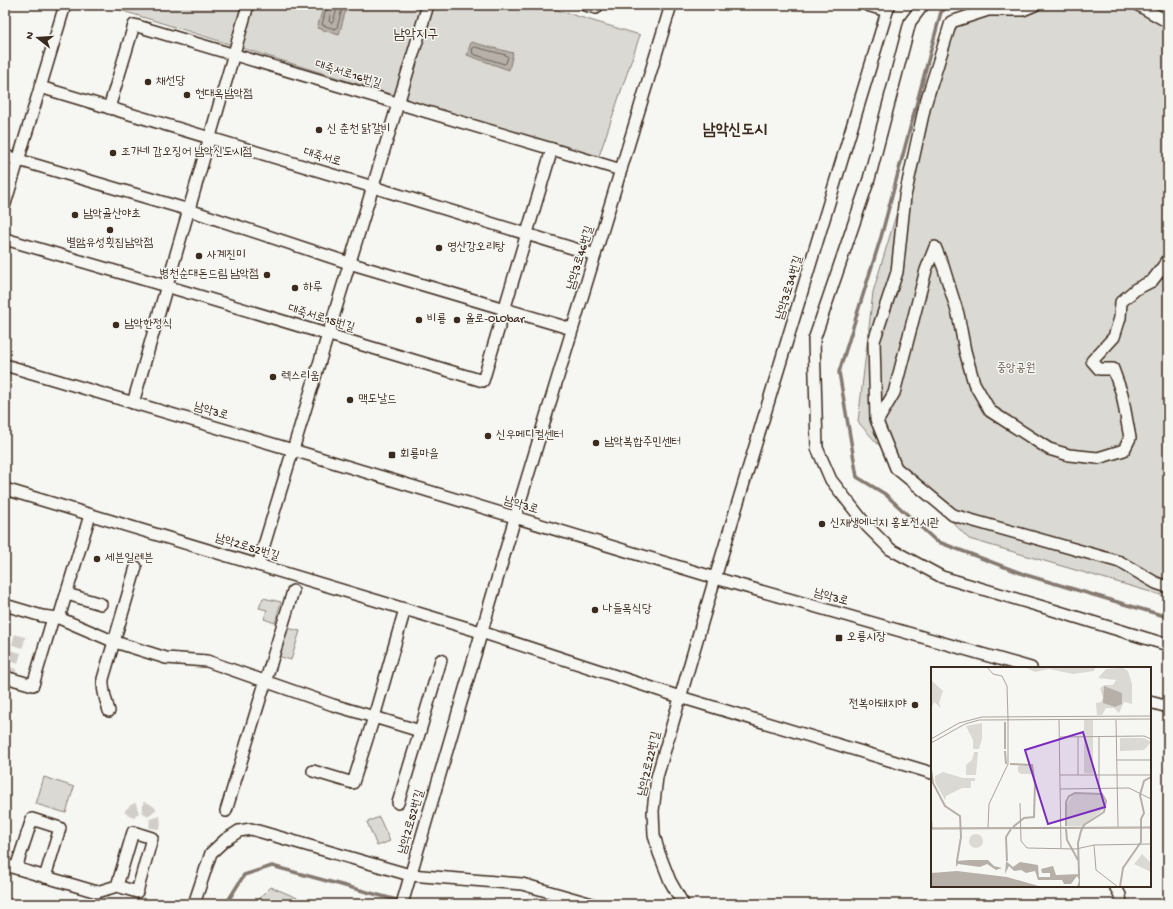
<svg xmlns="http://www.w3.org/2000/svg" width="1173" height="909" viewBox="0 0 1173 909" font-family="'Gochi Hand','Poor Story',sans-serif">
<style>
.green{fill:#dad9d3;stroke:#8a8278}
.water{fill:#b6b0a9;stroke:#857a71}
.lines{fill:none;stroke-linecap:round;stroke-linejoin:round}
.shore{stroke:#6c6056;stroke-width:1}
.stream{stroke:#857a71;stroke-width:3.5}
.minor-tunnel{stroke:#d1cdc8;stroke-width:11;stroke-dasharray:11 5.5;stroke-linecap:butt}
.minor-casing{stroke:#3b2a1e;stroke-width:14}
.minor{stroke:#f6f6f2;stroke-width:11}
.poi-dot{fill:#3b2a1e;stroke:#f6f6f2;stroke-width:1.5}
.labels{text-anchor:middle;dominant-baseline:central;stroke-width:3;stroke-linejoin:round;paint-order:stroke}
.street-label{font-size:12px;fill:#3b2a1e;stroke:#f6f6f2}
.poi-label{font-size:12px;fill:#3b2a1e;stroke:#f6f6f2;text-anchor:start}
.park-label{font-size:12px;fill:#63564b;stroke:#f6f6f2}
.quarter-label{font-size:14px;fill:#3b2a1e;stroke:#f6f6f2}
.district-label{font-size:16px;font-weight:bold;fill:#3b2a1e;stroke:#f6f6f2}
.inset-river{fill:none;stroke:#b6b0a9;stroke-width:2}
.inset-road{fill:none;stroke:#aba49d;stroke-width:1}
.view{fill:#7b2cbf;fill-opacity:0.15;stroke:#7b2cbf;stroke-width:2}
.inset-edge{fill:none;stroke:#3b2a1e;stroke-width:2}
</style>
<rect width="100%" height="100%" fill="#f6f6f2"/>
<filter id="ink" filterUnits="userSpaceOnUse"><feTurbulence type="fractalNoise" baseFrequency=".025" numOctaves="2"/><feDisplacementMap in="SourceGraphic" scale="8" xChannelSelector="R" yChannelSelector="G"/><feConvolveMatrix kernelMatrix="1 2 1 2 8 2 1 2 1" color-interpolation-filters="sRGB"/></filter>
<g filter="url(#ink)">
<g class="green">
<polygon points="104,5 540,5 640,35 598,159"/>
<polygon points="1031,5 1137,5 1168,20 1168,597 969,539 897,465 858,422 873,292 953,25"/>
<polygon points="263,598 281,602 275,623 264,619 267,610 259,608"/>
<polygon points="283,627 300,631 291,660 274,655"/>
<polygon points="44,777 74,787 66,813 36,804"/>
<polygon points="379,817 390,841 377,846 367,822"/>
<polygon points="271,887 312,904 254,904"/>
</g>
<g class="water">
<polygon points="324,5 347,5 339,35 317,28"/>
<polygon points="471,42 513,53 509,70 467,55"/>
</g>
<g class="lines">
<g class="shore">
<polyline points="327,5 322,25 335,29 337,28 343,5"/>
<polyline points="332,5 329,21 331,23 333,22 338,5"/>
<polygon points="475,47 506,55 508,57 506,63 504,64 473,54 472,51 473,48"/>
</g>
<g class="stream">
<polyline points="950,5 941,12 881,237 839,372 857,477 885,494 936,541 1026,575 1168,617"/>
<polyline points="1166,5 1168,6"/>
<polyline points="226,904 244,875 272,866 411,904"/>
</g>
<g class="minor-tunnel">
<polyline points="8,678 21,633"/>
<path d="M129,815C136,803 152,806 155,819C156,826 154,832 152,838"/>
</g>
<defs>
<g id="minor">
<polyline points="585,5 596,8 597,5"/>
<polyline points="867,5 887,11"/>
<polyline points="923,5 910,22 869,179 814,340 817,448 831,480 867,526 890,549 942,577 1043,607 1168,645"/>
<polyline points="1035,5 1023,10 988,10 951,22 925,105 905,196 897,272 874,341 876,419 896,468 953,515 1120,562 1156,583 1168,587"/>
<polyline points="1138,5 1168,22"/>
<polyline points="40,87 373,187 595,255"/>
<polyline points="552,149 621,170"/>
<polyline points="5,156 189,210 349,263 572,329"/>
<polyline points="5,204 65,5"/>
<polyline points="5,239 166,286 483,381 552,149 134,25 109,108"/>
<polyline points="5,365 293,450 729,582 1031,668"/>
<polyline points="133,403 248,5"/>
<polyline points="877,422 894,393 926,270 935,247 943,266 958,314 965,351 974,383 990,411 1049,449 1069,455 1098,458 1124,450 1130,438 1122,394 1113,369 1099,369 1092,361 1114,337 1120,318 1121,302 1136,289 1152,281 1168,260"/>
<polyline points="5,489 481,632 680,697 932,773"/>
<polyline points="258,565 428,5"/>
<polyline points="67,594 101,604"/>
<polyline points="5,605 42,616 59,618 115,642 166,658 207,661 333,705 374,717 405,609"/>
<polyline points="59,618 90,515"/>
<polyline points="5,677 33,685 53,618"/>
<polyline points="1150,702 1168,707"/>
<path d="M109,711C106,700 102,691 103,679L136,567"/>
<polyline points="420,731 441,660"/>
<polyline points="313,771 353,783 374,717 420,731 398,803"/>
<polyline points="226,811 293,591"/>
<polyline points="5,865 97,892 117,886 137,892 152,838 133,832 117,886"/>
<polyline points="16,868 32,819 60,828 45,877"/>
<polyline points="1115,886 1120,895 1121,904"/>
<polyline points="194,904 211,853 225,840 239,831 251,829 410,875 522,884 592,904"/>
<polyline points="402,904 515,518 671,5"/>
<polyline points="683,904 670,881 659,853 654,835 653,811 657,777 715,578 889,5"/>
</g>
</defs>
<use href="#minor" class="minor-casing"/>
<use href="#minor" class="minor"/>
</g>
</g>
<g class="poi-dot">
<circle cx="148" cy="82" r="4"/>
<circle cx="187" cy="95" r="4"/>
<circle cx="319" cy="130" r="4"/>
<circle cx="113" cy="153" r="4"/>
<circle cx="75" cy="215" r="4"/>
<circle cx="110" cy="230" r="4"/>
<circle cx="439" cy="248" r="4"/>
<circle cx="199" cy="256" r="4"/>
<circle cx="267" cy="275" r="4"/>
<circle cx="295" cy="288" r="4"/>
<circle cx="419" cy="320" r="4"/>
<circle cx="457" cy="320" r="4"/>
<circle cx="116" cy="325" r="4"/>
<circle cx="273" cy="377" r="4"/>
<circle cx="350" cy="400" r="4"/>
<circle cx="488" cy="436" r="4"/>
<circle cx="596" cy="443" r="4"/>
<rect x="388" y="451" width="8" height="8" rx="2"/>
<circle cx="822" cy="524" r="4"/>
<circle cx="97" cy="559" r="4"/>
<circle cx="595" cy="610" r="4"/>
<rect x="835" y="634" width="8" height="8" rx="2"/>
<circle cx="915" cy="705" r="4"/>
</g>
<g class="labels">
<g class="street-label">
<text transform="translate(348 75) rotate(17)">대죽서로16번길</text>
<text transform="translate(322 158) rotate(16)">대죽서로</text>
<text transform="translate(581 258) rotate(-73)">남악3로46번길</text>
<text transform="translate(790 288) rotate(-73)">남악3로34번길</text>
<text transform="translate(321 319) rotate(17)">대죽서로15번길</text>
<text transform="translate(211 412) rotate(17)">남악3로</text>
<text transform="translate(521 506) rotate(17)">남악3로</text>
<text transform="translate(247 548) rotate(17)">남악2로52번길</text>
<text transform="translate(831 598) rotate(16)">남악3로</text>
<text transform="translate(650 764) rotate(-77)">남악2로22번길</text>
<text transform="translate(412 822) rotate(-74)">남악2로52번길</text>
</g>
<g class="poi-label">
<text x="156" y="82">채선당</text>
<text x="195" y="95">현대옥남악점</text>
<text x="327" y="130">신 춘천 닭갈비</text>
<text x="121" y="153">조가네 갑오징어 남악신도시점</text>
<text x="83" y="215">남악골산야초</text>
<text x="110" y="244" text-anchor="middle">별암유성횟집남악점</text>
<text x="447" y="248">영산강오리탕</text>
<text x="207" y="256">사계진미</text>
<text x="259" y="275" text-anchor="end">병천순대돈드림 남악점</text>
<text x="303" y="288">하루</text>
<text x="427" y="320">비룡</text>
<text x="465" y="320">올로-OLObar</text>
<text x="124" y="325">남악한정식</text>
<text x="281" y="377">렉스리움</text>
<text x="358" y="400">맥도날드</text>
<text x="496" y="436">신우메디컬센터</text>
<text x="604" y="443">남악복합주민센터</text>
<text x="400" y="455">회룡마을</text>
<text x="830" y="524">신재생에너지 홍보전시관</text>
<text x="105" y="559">세븐일레븐</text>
<text x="603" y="610">나들목식당</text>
<text x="847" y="638">오룡시장</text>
<text x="907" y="705" text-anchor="end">전복아돼지야</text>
</g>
<g class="park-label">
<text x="1016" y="369">중앙공원</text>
</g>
<g class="quarter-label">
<text x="416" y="35">남악지구</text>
</g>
<g class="district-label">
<text x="735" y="131">남악신도시</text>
</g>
</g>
<g transform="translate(931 667)">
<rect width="220" height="220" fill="#f6f6f2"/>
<path d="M93,0H164L163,4L142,7L118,2L104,5ZM192,1L197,4L201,17V37L193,35L188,46L183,41H175L171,48H166L165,36L170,35L172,31L169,21L173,18H182L185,13L167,11L175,2ZM0,13L12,24L8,36L10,41L3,35L0,42ZM153,53H162V107L153,106ZM51,56V72L48,82H42V73L35,59ZM189,71H213L220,75L213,83L189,84ZM43,85H47L45,108H35V98L41,93ZM98,98L101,100L100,107H90L87,105V99ZM12,105L32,111H44V114H40V121H31L15,129L14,133L4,115V109ZM150,126H168L174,135L172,143L151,159H136V137L141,128ZM38 174a7 7 0 1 1 14 0a7 7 0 1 1-14 0ZM211,187L220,196V205L203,197Z" fill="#dad9d3"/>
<path d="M173,19L191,26V37L184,40L172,36ZM38,193H57L63,199L71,201L65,203L56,197L49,200L27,197L25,200V194ZM75,194L82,200L89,195L107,198L108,210H119V206H111L110,202L122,199L125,208L149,207V220H146L148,213L146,209L140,217H133L131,213H107L104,204L95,206L90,203L83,204L78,199L74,207ZM26,204L76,210L111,220H0V206Z" fill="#b6b0a9"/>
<path class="inset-river" d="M74,55V82M74,84L75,97M79,97L101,98L104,117L103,150L93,151L82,160M0,103L2,116L14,139L29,149L30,170L26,194M135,159V135L138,129L144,126L171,127L175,134L173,145L153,158L150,164L147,176L148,207M135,162L136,173L147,193M76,194L75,170L80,162M189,220L192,201L210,175V152L213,146L209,128L213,114L220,110"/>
<path class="inset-road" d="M56,0L62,7L71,9L76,19L77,52V97L58,137L57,161M128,53L130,182M185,53L187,160M129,70L213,69L220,72M147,70V108M168,70V122M0,72L28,56L51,50L220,49M0,76L34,57L48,53L220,52M186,93H220M129,108H220M129,122L198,121L220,132M89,136L90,174L96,181L145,182L163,178L220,177M0,144L1,161M0,161L220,160M0,162L220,161M163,178L165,203L187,220"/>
<path class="view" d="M152,65L174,140L117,157L94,83Z"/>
<rect width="220" height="220" class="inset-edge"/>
</g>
<rect width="1173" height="909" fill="none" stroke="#f6f6f2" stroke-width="20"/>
<rect x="10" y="10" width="1153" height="889" fill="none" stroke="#3b2a1e" stroke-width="1.5" filter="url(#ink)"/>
<g transform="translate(38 38) rotate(287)" stroke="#f6f6f2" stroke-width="3" paint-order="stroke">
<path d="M0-3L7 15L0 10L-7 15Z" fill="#3b2a1e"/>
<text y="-6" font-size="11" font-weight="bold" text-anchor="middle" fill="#3b2a1e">N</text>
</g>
</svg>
